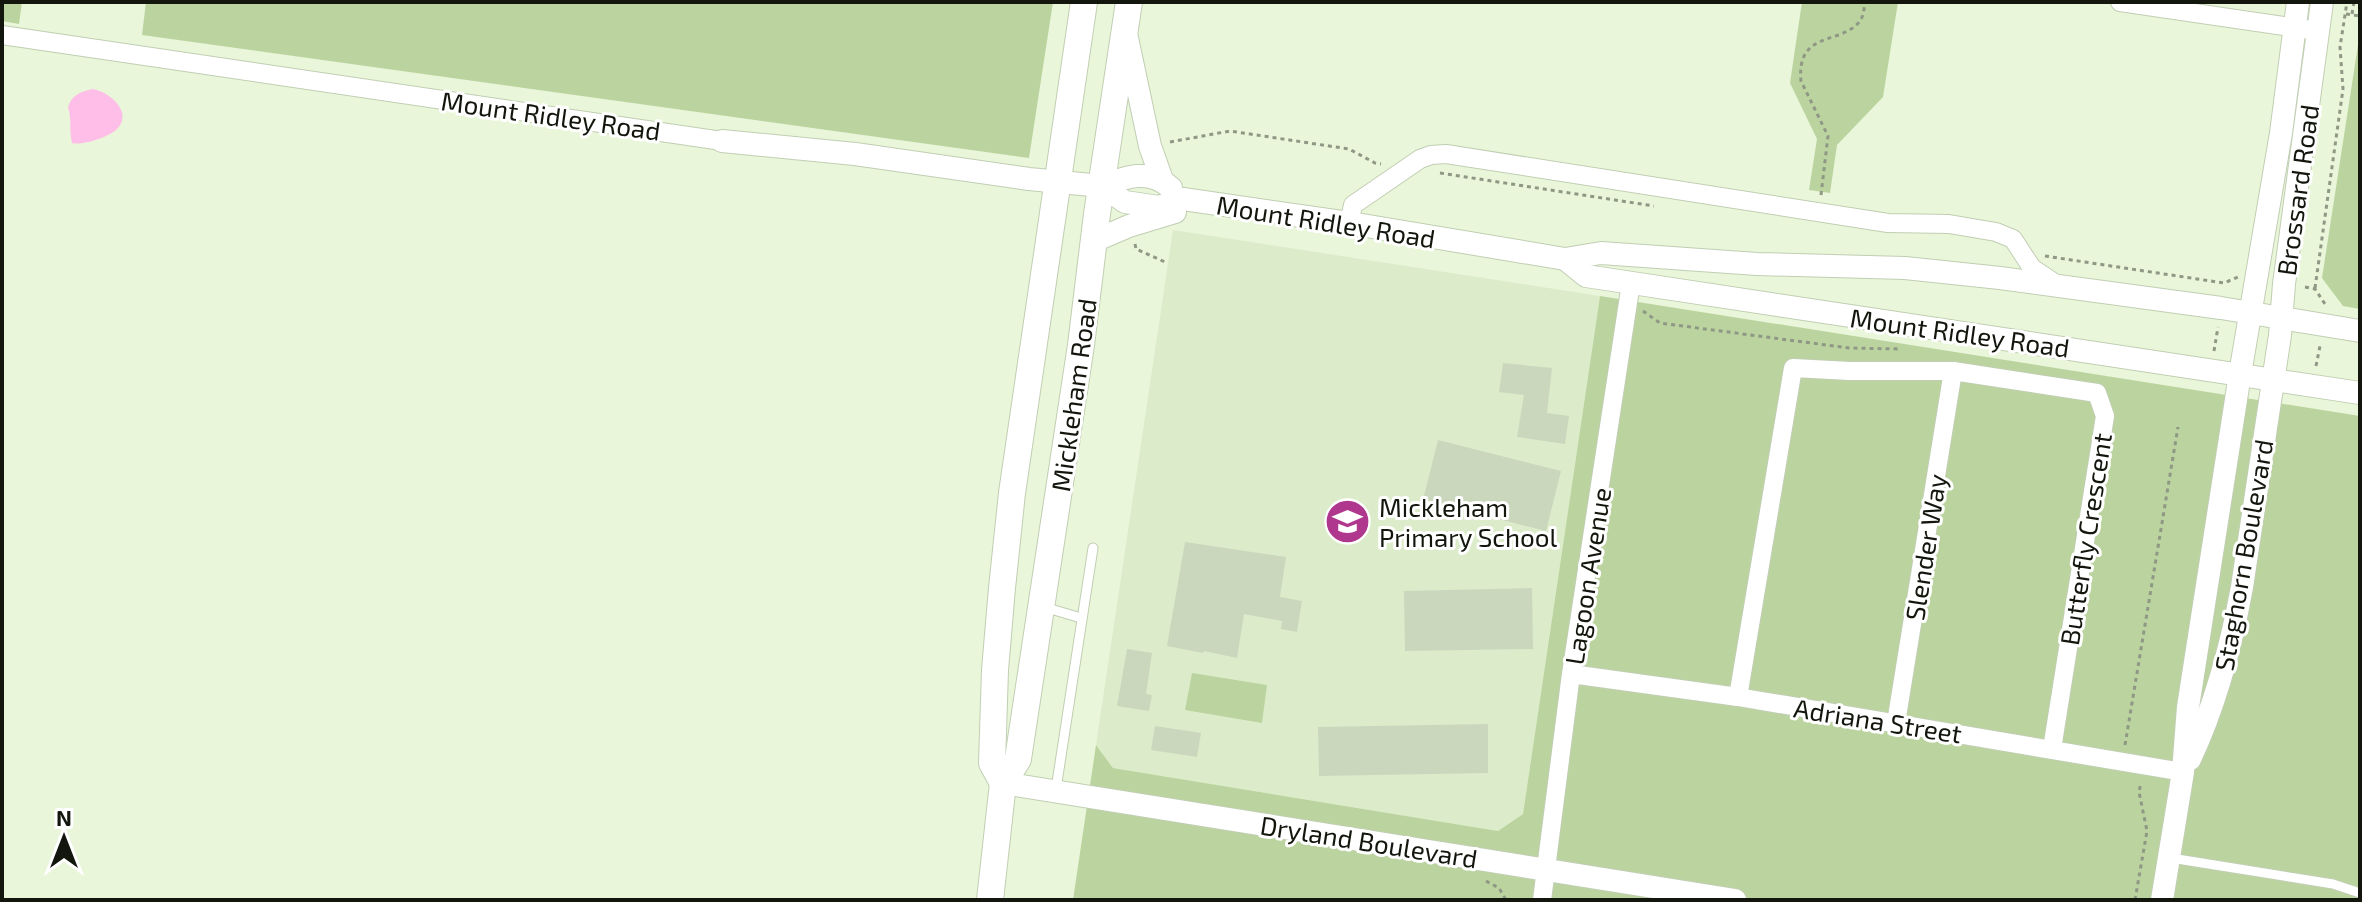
<svg xmlns="http://www.w3.org/2000/svg" width="2362" height="902" viewBox="0 0 2362 902" font-family="'Exo 2',sans-serif">
<style>
.built{fill:#dcecca}
.green{fill:#bbd49f}
.water{fill:#ffbee7}
.building{fill:#cad7bc}
.lines{fill:none;stroke-linecap:round;stroke-linejoin:round}
.service-casing{stroke:#c1ceb3;stroke-width:11}
.minor-casing{stroke:#c1ceb3;stroke-width:20}
.tertiary-casing{stroke:#c1ceb3;stroke-width:24}
.secondary-casing{stroke:#c1ceb3;stroke-width:28}
.path{stroke:#8f9884;stroke-width:3;stroke-dasharray:4 4;stroke-linecap:butt}
.service{stroke:#fff;stroke-width:9}
.minor{stroke:#fff;stroke-width:18}
.tertiary{stroke:#fff;stroke-width:22}
.secondary{stroke:#fff;stroke-width:26}
.labels{text-anchor:middle;dominant-baseline:central;stroke-width:6;stroke-linejoin:round;paint-order:stroke}
.street-label{font-size:26px;fill:#12160d;stroke:#fff}
.poi-label{font-size:26px;fill:#12160d;stroke:#fff;text-anchor:start}
</style>
<rect width="100%" height="100%" fill="#e9f6da"/>
<polygon class="built" points="1173,230 1600,296 1523,814 1498,831 1113,768 1096,745"/>
<g class="green">
<polygon points="2,2 22,2 19,24 2,21"/>
<polygon points="146,2 1053,2 1029,158 142,35"/>
<polygon points="1802,2 1898,2 1883,97 1837,145 1830,193 1809,190 1817,139 1790,83"/>
<polygon points="2360,32 2360,309 2343,306 2322,278"/>
<polygon points="1600,296 2360,416 2360,900 1073,900 1096,745 1113,768 1498,831 1523,814"/>
<polygon points="1192,673 1267,685 1262,723 1185,710"/>
</g>
<path class="water" d="M92,89C109,91 135,113 116,130C108,137 82,146 72,143C69,130 72,120 68,107C72,95 80,92 92,89Z"/>
<g class="building">
<polygon points="1503,363 1552,368 1547,413 1569,416 1565,444 1517,437 1524,395 1499,392"/>
<polygon points="1438,440 1561,471 1546,531 1423,500"/>
<polygon points="1185,542 1286,557 1280,597 1302,601 1297,632 1281,629 1282,621 1244,614 1237,658 1204,651 1203,653 1167,646"/>
<polygon points="1532,588 1533,649 1405,651 1404,591"/>
<polygon points="1127,649 1152,653 1146,694 1152,695 1149,711 1117,706"/>
<polygon points="1488,724 1488,773 1319,776 1318,727"/>
<polygon points="1155,726 1201,733 1197,757 1151,750"/>
</g>
<g class="lines">
<defs>
<g id="service">
<polyline points="1044,607 1081,618"/>
<polyline points="1056,789 1093,548"/>
<polyline points="2171,858 2333,884 2360,893"/>
</g>
<g id="minor">
<polyline points="2120,2 2318,31"/>
<polyline points="2,35 722,141"/>
<polyline points="1349,223 1353,205 1420,159 1431,155 1446,154 1888,223 1949,224 1996,232 2013,239 2032,268 2056,284"/>
<polyline points="1571,674 1738,697 2183,772"/>
<polyline points="1738,697 1793,368 1850,371 1953,371 2097,393 2105,416 2052,749"/>
<polyline points="1896,723 1953,371"/>
<polyline points="1542,900 1571,674 1631,283"/>
</g>
<g id="tertiary">
<polyline points="1127,38 1150,146 1162,180"/>
<polyline points="722,141 855,154 1029,179 1102,186 1125,202 1159,207 1183,199 1349,223 1565,259 1601,253 1757,264 1905,268 2000,278 2221,308 2360,331"/>
<path d="M1102,186C1126,177 1149,168 1171,188"/>
<polyline points="1094,241 1129,226 1175,212"/>
<polyline points="1565,259 1586,276 2360,393"/>
<path d="M2190,759C2216,704 2231,647 2242,587L2280,335L2284,284L2322,2"/>
<polyline points="1003,783 1735,900"/>
<polyline points="2162,900 2183,772 2188,707 2240,374 2281,133 2298,2"/>
</g>
<g id="secondary">
<polyline points="1003,783 992,763 995,670 1002,588 1012,493 1084,2"/>
<polyline points="990,900 1003,783 1018,759 1081,345 1097,214 1129,2"/>
</g>
</defs>
<use href="#service" class="service-casing"/>
<use href="#minor" class="minor-casing"/>
<use href="#tertiary" class="tertiary-casing"/>
<use href="#secondary" class="secondary-casing"/>
<g class="path">
<polyline points="2346,14 2360,16"/>
<polyline points="2352,14 2354,2"/>
<polyline points="1170,142 1230,131 1349,149 1375,163 1381,164"/>
<polyline points="1440,173 1654,206"/>
<path d="M1821,195L1828,136L1801,81C1796,30 1842,45 1860,21C1864,15 1864,8 1865,2"/>
<polyline points="1135,244 1136,249 1165,262"/>
<polyline points="2045,256 2224,283 2238,277"/>
<polyline points="2305,287 2315,289 2327,307"/>
<polyline points="2315,288 2343,89 2340,47 2347,2"/>
<polyline points="1643,311 1660,323 1849,348 1901,349"/>
<polyline points="2214,351 2218,327"/>
<polyline points="2316,366 2320,346"/>
<polyline points="2125,745 2178,427"/>
<polyline points="1486,881 1499,888 1506,900"/>
<polyline points="2135,900 2147,831 2139,792 2141,782"/>
</g>
<use href="#service" class="service"/>
<use href="#minor" class="minor"/>
<use href="#tertiary" class="tertiary"/>
<use href="#secondary" class="secondary"/>
</g>
<defs>
<symbol id="school-disc" viewBox="-11 -11 22 22"><circle r="9.5" fill="#af378d" stroke="#fff"/><path d="M0-5L7-2L0 1L-7-2ZM-4 1L0 2.5L4 1V4Q0 6-4 4Z" fill="#fff"/></symbol>
</defs>
<g fill-rule="evenodd">
<use href="#school-disc" x="1322" y="496" width="51" height="51"/>
</g>
<g class="labels">
<g class="street-label">
<text transform="translate(551 115) rotate(8)">Mount Ridley Road</text>
<text transform="translate(2297 190) rotate(-82)">Brossard Road</text>
<text transform="translate(1326 221) rotate(9)">Mount Ridley Road</text>
<text transform="translate(1960 332) rotate(8)">Mount Ridley Road</text>
<text transform="translate(1073 395) rotate(-82)">Mickleham Road</text>
<text transform="translate(2085 539) rotate(-81)">Butterfly Crescent</text>
<text transform="translate(1925 547) rotate(-81)">Slender Way</text>
<text transform="translate(2243 555) rotate(-80)">Staghorn Boulevard</text>
<text transform="translate(1587 576) rotate(-81)">Lagoon Avenue</text>
<text transform="translate(1878 720) rotate(9)">Adriana Street</text>
<text transform="translate(1369 841) rotate(9)">Dryland Boulevard</text>
</g>
<g class="poi-label">
<text x="1379" y="506">Mickleham<tspan x="1379" dy="30">Primary School</tspan></text>
</g>
</g>
<rect width="2362" height="902" fill="none" stroke="#12160d" stroke-width="8"/>
<g transform="translate(64 838)" stroke="#ffffff" stroke-width="6" paint-order="stroke">
<path d="M0-6L14 30L0 20L-14 30Z" fill="#12160d"/>
<text y="-12" font-size="22" font-weight="bold" text-anchor="middle" fill="#12160d">N</text>
</g>
</svg>
